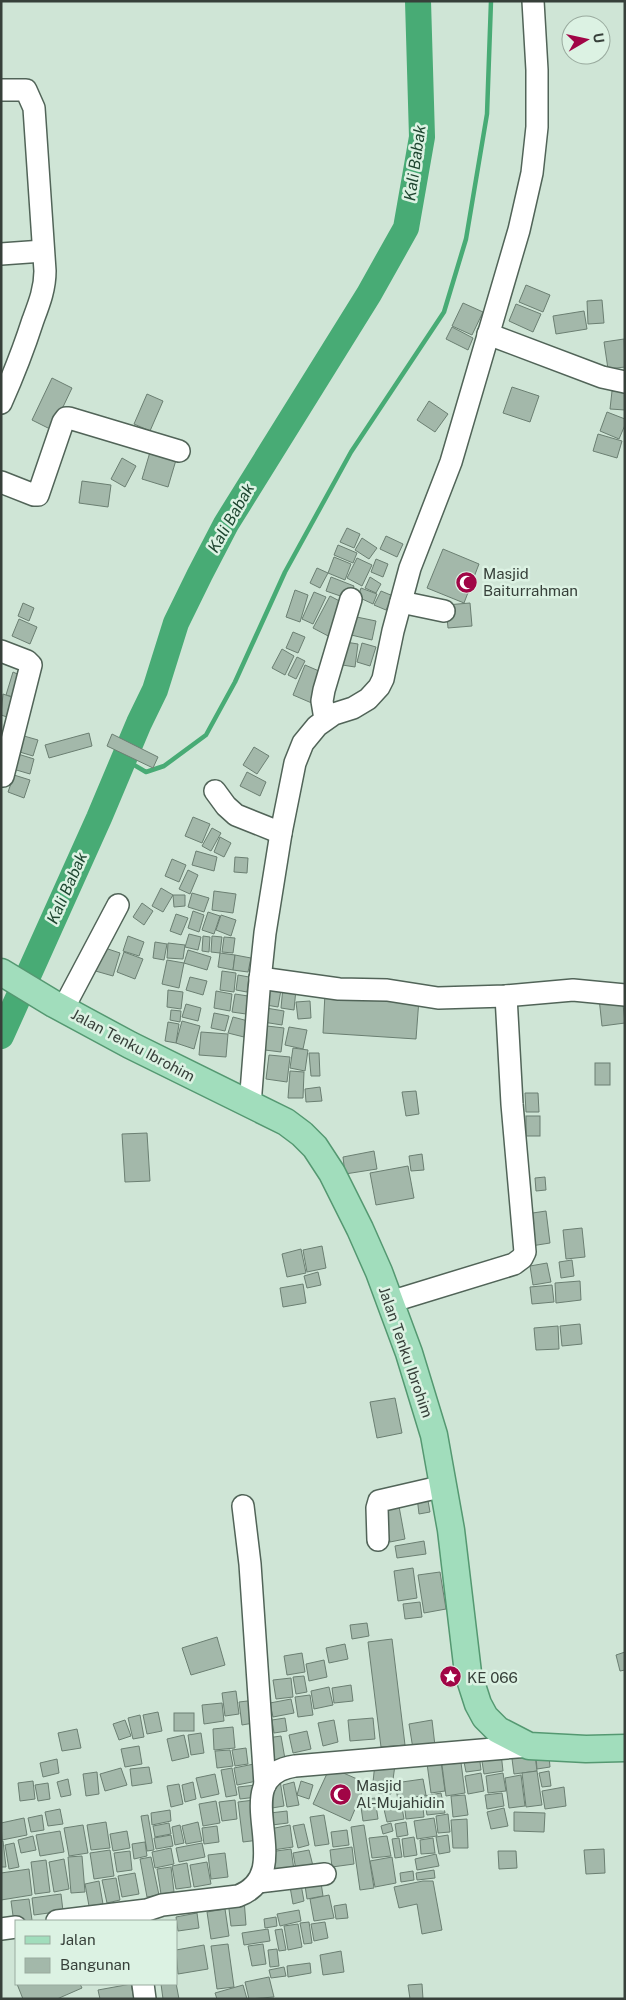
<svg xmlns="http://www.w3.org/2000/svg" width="626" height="2000" viewBox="0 0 626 2000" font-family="'Public Sans',sans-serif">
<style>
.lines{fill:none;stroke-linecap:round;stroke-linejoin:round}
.stream{stroke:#48ab75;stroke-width:4.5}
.river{stroke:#48ab75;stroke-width:26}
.building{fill:#a3b8aa;stroke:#6b7f72}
.minor-casing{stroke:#516458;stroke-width:24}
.major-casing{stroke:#549871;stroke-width:29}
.minor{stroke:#fff;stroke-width:21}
.major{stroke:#a1ddbc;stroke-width:26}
.labels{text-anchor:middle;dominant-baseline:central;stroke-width:5;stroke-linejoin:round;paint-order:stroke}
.poi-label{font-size:15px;fill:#37403a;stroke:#dcf2e3;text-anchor:start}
.street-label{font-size:15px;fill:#37403a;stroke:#dcf2e3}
.water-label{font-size:16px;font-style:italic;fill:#1e4630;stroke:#dcf2e3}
</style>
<rect width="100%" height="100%" fill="#cfe5d6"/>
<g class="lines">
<polyline class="stream" points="124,759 146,772 164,766 206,735 235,682 285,572 351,452 444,312 466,239 487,114 491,1"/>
<polyline class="river" points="1,1036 99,818 139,723 155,690 176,623 200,574 226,524 369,294 406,228 422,137 418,1"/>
</g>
<g class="building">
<polygon points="526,285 550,295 543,312 519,302"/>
<polygon points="602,300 604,323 588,324 587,301"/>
<polygon points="463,303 483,312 472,335 452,326"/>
<polygon points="516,304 541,314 533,332 509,321"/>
<polygon points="584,311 587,329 556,334 553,316"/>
<polygon points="452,327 473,338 468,350 446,339"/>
<polygon points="624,339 625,367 608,369 604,342"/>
<polygon points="52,378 72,388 52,430 32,420"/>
<polygon points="512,387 539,396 530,422 503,413"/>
<polygon points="612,391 625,392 625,410 610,409"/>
<polygon points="147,394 163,401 150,431 134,424"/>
<polygon points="429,401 448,414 435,432 417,420"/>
<polygon points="607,412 625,419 625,425 619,439 600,431"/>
<polygon points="598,434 622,441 617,458 593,451"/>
<polygon points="150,452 176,460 168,487 142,479"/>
<polygon points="122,458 136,466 125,487 111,479"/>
<polygon points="82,481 111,485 108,507 79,503"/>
<polygon points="347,528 360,534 354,548 340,542"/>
<polygon points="386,536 403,544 397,557 380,549"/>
<polygon points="362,538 377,548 369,559 355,550"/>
<polygon points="338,545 357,553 353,563 334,555"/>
<polygon points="443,549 479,564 464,603 427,588"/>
<polygon points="334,557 351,564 345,580 328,573"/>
<polygon points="357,558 372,565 362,586 347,578"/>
<polygon points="376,559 388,564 383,577 371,572"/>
<polygon points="317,568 328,573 320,588 310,583"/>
<polygon points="331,577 354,586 349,599 326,591"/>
<polygon points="370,577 381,584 376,593 365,588"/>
<polygon points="361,588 377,594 373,604 358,597"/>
<polygon points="295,590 308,595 300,622 286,617"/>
<polygon points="381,591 393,596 386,610 374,605"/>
<polygon points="314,592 326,597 313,624 302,619"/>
<polygon points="330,596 349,606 332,638 313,628"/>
<polygon points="23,603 34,608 29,621 18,616"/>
<polygon points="470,603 472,626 448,628 446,605"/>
<polygon points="347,615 376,621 372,640 343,633"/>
<polygon points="19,619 37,627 30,644 12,636"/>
<polygon points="293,632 305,637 298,653 286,648"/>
<polygon points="339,641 358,644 355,667 336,664"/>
<polygon points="362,643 376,647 370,666 357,662"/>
<polygon points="282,649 294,656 285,675 272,668"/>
<polygon points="297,657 305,661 296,679 288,675"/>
<polygon points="305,665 326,674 314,704 293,695"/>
<polygon points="13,672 24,677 17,698 6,695"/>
<polygon points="3,694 20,700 13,719 1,715"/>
<polygon points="89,733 92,746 49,758 45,745"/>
<polygon points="17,734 38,740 33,756 13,750"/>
<polygon points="112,734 158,757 153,768 107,746"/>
<polygon points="254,747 269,756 257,774 243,765"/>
<polygon points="18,754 34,759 30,774 13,769"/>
<polygon points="247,772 266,782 260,796 240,786"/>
<polygon points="14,775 30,780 24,798 8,792"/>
<polygon points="193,817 210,824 202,843 185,836"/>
<polygon points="212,828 221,833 211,851 202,846"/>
<polygon points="220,837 231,843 224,857 214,852"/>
<polygon points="196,851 217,857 214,871 192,865"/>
<polygon points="235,857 248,858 247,873 234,872"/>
<polygon points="172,859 186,865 179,882 165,876"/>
<polygon points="188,870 198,875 190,894 179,889"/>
<polygon points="161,888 173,895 163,912 152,906"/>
<polygon points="214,891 236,894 233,913 212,910"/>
<polygon points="192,893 209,898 204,912 188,907"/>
<polygon points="173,895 185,895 185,906 174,907"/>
<polygon points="142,903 153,911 144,925 133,917"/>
<polygon points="193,911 204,915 199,932 188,928"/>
<polygon points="208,912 220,916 214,934 202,930"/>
<polygon points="176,914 188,918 181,935 170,931"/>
<polygon points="221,915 236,920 231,936 216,930"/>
<polygon points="189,934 201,937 198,950 185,947"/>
<polygon points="128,936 144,942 139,956 123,951"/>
<polygon points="203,936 210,937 209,952 202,951"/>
<polygon points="212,936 222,937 220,953 211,952"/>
<polygon points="224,937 235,938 233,953 222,952"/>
<polygon points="155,942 167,944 164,960 153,958"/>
<polygon points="168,943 185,945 183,959 167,958"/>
<polygon points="99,946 120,953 113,976 92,970"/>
<polygon points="188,950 211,957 207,970 184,963"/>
<polygon points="124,952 143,959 135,979 117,972"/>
<polygon points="220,953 235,955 233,970 218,967"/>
<polygon points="235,955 251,958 248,972 233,970"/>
<polygon points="167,960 184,963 179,988 162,984"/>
<polygon points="222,971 236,973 234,992 220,990"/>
<polygon points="238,975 249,977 247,992 236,990"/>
<polygon points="190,977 207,981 203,995 186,990"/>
<polygon points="269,982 282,984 278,1007 266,1005"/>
<polygon points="283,987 296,989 294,1010 281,1008"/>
<polygon points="168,990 183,992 181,1009 167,1007"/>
<polygon points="216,991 232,994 230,1011 214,1008"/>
<polygon points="325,993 419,999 416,1039 323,1033"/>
<polygon points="235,994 248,996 246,1014 232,1012"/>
<polygon points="622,995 625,1023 602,1026 599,998"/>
<polygon points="310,1001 311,1018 298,1019 296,1002"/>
<polygon points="186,1004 201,1008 198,1021 182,1017"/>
<polygon points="266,1008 284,1011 282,1025 263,1022"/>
<polygon points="171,1010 181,1011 180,1022 170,1020"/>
<polygon points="214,1013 229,1016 225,1031 211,1028"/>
<polygon points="233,1017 248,1021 244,1037 228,1033"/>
<polygon points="182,1021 200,1026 194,1049 176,1043"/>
<polygon points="168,1022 179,1024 176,1043 165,1041"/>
<polygon points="267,1026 284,1028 281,1052 265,1050"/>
<polygon points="289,1027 307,1030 303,1049 285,1045"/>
<polygon points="201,1032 228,1034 226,1057 199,1055"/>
<polygon points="293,1048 308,1050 305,1071 290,1068"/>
<polygon points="309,1053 319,1053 320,1076 311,1076"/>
<polygon points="269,1055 290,1057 287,1082 266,1079"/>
<rect x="595" y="1063" width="15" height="22"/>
<polygon points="290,1071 304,1072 303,1098 288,1098"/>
<polygon points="320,1087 322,1101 306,1102 305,1089"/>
<polygon points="416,1091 419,1114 406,1116 402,1092"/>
<polygon points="525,1093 538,1093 539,1112 526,1112"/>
<rect x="526" y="1116" width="14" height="20"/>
<polygon points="147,1133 150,1181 125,1182 122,1134"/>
<polygon points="374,1151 377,1169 345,1174 343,1157"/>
<polygon points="422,1154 424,1170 411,1171 409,1156"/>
<polygon points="408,1166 414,1198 376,1205 370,1173"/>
<polygon points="545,1177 546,1190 536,1191 535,1178"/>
<polygon points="546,1211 550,1243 531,1246 526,1214"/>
<polygon points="582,1228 585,1257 566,1259 563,1230"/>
<polygon points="322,1246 326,1268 307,1272 303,1250"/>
<polygon points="301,1249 306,1273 287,1277 282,1254"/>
<polygon points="572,1260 574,1276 561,1278 559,1262"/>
<polygon points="547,1263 551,1282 533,1285 530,1266"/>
<polygon points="318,1272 321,1285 307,1288 304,1276"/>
<polygon points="580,1281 581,1300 556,1303 555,1283"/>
<polygon points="303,1284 306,1303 283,1307 280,1288"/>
<polygon points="552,1285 554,1302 532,1304 530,1287"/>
<polygon points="580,1324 582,1344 562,1346 560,1326"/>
<polygon points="558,1326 559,1349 536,1350 534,1328"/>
<polygon points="395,1398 402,1433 377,1438 370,1402"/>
<polygon points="427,1495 430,1512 419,1514 417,1497"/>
<polygon points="398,1501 405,1539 390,1542 383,1503"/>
<polygon points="424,1541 426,1554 397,1558 395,1546"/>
<polygon points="413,1568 417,1598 398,1601 394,1571"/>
<polygon points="440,1572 446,1609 424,1613 418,1575"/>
<polygon points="420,1602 422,1617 405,1619 403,1604"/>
<polygon points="367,1623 369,1636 352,1639 350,1625"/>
<polygon points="217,1637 225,1665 191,1675 182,1648"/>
<polygon points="392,1639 405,1745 381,1747 368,1642"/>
<polygon points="345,1644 348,1659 329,1663 326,1648"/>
<polygon points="625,1652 625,1670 620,1671 616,1655"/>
<polygon points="302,1653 305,1672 287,1675 284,1656"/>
<polygon points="324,1660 327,1677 309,1681 306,1664"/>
<polygon points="304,1676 307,1692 296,1694 293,1677"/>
<polygon points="291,1678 293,1697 276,1699 273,1680"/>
<polygon points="351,1685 353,1701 334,1703 332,1688"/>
<polygon points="329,1687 333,1705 314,1709 311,1691"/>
<polygon points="236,1691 239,1714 225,1716 222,1693"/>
<polygon points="310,1695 313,1715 298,1717 295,1697"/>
<polygon points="291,1699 294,1713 273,1717 270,1703"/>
<polygon points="256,1700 259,1722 242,1725 239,1702"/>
<polygon points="222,1703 224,1721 204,1724 202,1705"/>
<polygon points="158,1712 162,1731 147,1734 143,1715"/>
<rect x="174" y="1713" width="20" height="18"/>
<polygon points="140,1715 144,1737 133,1739 128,1718"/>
<polygon points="285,1718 287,1731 274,1733 272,1720"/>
<polygon points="373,1718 375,1739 350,1741 348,1720"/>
<polygon points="125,1720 131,1736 119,1740 113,1724"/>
<polygon points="334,1720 338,1742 323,1746 318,1723"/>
<polygon points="432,1720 435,1746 413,1749 409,1724"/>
<polygon points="233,1727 235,1748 214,1750 213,1729"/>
<polygon points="77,1729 81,1748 62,1751 58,1733"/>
<polygon points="307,1731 311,1749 293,1753 289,1735"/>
<polygon points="201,1733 204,1753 191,1755 188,1735"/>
<polygon points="184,1735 189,1757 172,1761 167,1739"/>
<polygon points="281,1736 285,1759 270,1761 267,1738"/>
<polygon points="139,1746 142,1764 125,1767 121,1749"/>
<polygon points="534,1747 537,1771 514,1774 511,1751"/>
<polygon points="246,1748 248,1764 235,1766 232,1750"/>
<polygon points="230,1750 233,1766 217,1768 215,1751"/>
<polygon points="501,1753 503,1771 484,1774 481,1755"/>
<polygon points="440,1754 445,1791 431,1793 426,1756"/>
<polygon points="479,1754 481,1770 466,1772 463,1757"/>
<polygon points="460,1755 465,1793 446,1796 441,1757"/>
<polygon points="549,1756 550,1767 537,1769 536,1757"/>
<polygon points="57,1759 59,1773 43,1777 40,1763"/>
<polygon points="375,1763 395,1765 391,1794 372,1792"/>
<polygon points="254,1764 257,1781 237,1785 234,1768"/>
<polygon points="149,1767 152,1783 132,1786 130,1769"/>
<polygon points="330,1767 366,1783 350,1821 313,1804"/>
<polygon points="121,1768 127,1785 105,1791 100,1774"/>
<polygon points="232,1768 237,1795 226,1797 221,1770"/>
<polygon points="537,1771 542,1805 526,1807 522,1773"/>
<polygon points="549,1771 551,1786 542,1787 539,1773"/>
<polygon points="97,1772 99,1794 86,1796 83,1774"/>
<polygon points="481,1773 484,1791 468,1794 465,1776"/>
<polygon points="503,1773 506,1791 488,1793 486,1776"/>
<polygon points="215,1774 219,1794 201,1798 196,1778"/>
<polygon points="521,1775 525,1806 509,1808 505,1778"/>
<polygon points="68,1779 71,1795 61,1797 57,1782"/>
<polygon points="423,1779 426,1795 398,1800 395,1783"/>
<polygon points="280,1780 284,1806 272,1808 268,1782"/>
<polygon points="33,1781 35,1799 20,1801 18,1783"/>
<polygon points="301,1781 313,1785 309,1799 297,1795"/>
<polygon points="193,1782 196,1799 185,1802 182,1785"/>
<polygon points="294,1782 299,1805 287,1807 283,1785"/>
<polygon points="48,1783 50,1799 38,1801 35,1785"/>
<polygon points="179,1784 183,1804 171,1807 167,1786"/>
<polygon points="256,1785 257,1797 240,1799 238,1787"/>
<polygon points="564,1787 566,1806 545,1809 542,1791"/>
<polygon points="441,1793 445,1813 427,1815 424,1796"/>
<polygon points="502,1793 504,1806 487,1809 485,1795"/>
<polygon points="465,1795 468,1815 453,1817 451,1796"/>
<polygon points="375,1798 378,1819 363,1821 360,1800"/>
<polygon points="422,1799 424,1817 406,1819 404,1802"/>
<polygon points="235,1800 237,1819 222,1821 219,1802"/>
<polygon points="254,1800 259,1840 243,1842 238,1802"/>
<polygon points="216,1801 220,1823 203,1826 199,1804"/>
<polygon points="401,1802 404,1819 387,1822 383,1805"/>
<polygon points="504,1808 508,1826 491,1829 487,1812"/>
<polygon points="60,1809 63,1824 48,1826 45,1812"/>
<polygon points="170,1810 171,1821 152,1825 151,1813"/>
<polygon points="287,1811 288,1823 272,1825 270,1813"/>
<polygon points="514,1812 545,1813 544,1832 514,1831"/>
<polygon points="448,1814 450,1832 438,1833 436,1816"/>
<polygon points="42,1815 44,1830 31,1832 28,1818"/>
<polygon points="148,1815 154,1850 147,1851 141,1816"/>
<polygon points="324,1815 329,1844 315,1846 310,1817"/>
<polygon points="24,1818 27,1835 2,1840 1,1823"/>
<polygon points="434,1818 437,1836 417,1839 414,1821"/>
<polygon points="467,1819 468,1848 453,1848 451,1820"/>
<polygon points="106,1822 110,1848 91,1850 87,1825"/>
<polygon points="198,1822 202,1841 186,1844 182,1826"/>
<polygon points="406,1822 408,1835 397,1837 395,1824"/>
<polygon points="169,1823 171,1834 155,1837 153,1826"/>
<polygon points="391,1823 393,1831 383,1834 381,1826"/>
<polygon points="304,1824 309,1845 298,1848 293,1826"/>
<polygon points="83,1825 88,1853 69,1856 64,1828"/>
<polygon points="180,1825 184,1843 175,1845 172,1827"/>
<polygon points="290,1825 293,1847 273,1850 270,1829"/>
<polygon points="364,1825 374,1888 360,1890 351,1827"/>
<polygon points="217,1826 219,1842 204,1844 202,1828"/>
<polygon points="347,1830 349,1845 333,1847 331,1832"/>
<polygon points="60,1831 64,1852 40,1856 36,1835"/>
<polygon points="127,1831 130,1848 113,1851 110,1834"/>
<polygon points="171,1835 173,1846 156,1849 154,1838"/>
<polygon points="448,1835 450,1852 439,1854 436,1837"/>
<polygon points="33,1836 36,1850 21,1853 18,1840"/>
<polygon points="387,1836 391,1856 372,1858 369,1838"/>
<polygon points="414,1837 417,1855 404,1857 402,1839"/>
<polygon points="399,1838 402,1857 395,1858 392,1839"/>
<polygon points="433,1838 435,1853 421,1854 420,1840"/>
<polygon points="1,1841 3,1841 6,1867 1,1867"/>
<polygon points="145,1842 147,1856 134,1859 132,1844"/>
<polygon points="14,1843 19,1867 9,1869 5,1845"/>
<polygon points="202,1843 205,1857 179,1862 176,1848"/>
<polygon points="352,1847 354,1864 332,1867 330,1850"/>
<polygon points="171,1848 174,1864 155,1868 152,1852"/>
<polygon points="291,1849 294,1870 272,1873 269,1852"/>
<polygon points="604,1849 605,1873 586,1874 584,1850"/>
<polygon points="110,1850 114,1876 94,1879 90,1853"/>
<polygon points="309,1850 313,1866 296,1870 293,1853"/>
<polygon points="130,1851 132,1870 117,1872 114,1853"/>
<polygon points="498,1851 516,1851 517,1868 499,1869"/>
<polygon points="225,1853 228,1877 211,1879 208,1855"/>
<polygon points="436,1854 439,1866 417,1870 415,1859"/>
<polygon points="82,1856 85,1892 71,1893 68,1857"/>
<polygon points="151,1857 159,1895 147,1897 140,1859"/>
<polygon points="392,1857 396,1883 375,1887 370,1861"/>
<polygon points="64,1859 69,1889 54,1892 49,1862"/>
<polygon points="46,1860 50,1892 35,1894 31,1862"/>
<polygon points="207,1862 211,1884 194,1887 190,1865"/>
<polygon points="187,1863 191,1887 176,1889 172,1866"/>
<polygon points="171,1867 174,1892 161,1894 157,1869"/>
<polygon points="29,1869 32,1895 1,1900 1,1873"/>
<polygon points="434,1870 435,1878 417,1880 416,1873"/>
<polygon points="413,1871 414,1880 401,1882 400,1873"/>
<polygon points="135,1873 139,1894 122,1897 118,1876"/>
<polygon points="320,1876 323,1896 307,1899 304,1879"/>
<polygon points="116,1878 120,1900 107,1903 102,1880"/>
<polygon points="300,1879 304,1901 293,1904 289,1881"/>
<polygon points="99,1881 103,1904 89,1906 85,1884"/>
<polygon points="423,1881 433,1881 442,1930 422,1934 417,1904 399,1908 394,1887"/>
<polygon points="61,1894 63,1911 34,1915 32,1898"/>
<polygon points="329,1895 334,1918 314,1921 310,1899"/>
<polygon points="29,1899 32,1920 14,1923 11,1901"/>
<polygon points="244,1899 246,1925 231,1926 228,1901"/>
<polygon points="346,1904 348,1918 336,1919 334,1906"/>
<polygon points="225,1909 229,1936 211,1939 207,1912"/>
<polygon points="299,1910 301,1921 280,1926 277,1914"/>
<polygon points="197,1913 199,1928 178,1931 176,1917"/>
<polygon points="276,1917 277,1926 265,1928 264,1919"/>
<polygon points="309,1922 312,1943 304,1944 300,1923"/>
<polygon points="325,1922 328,1938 314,1941 311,1924"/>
<polygon points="298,1924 302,1947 288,1950 284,1926"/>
<polygon points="268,1929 270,1941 244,1945 242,1933"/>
<polygon points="282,1929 286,1950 279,1951 275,1930"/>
<polygon points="228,1944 234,1987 217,1989 211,1946"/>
<polygon points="263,1944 266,1964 252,1966 248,1946"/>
<polygon points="204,1945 208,1969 178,1974 176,1950"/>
<polygon points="277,1949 279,1966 270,1967 268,1950"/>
<polygon points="341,1951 344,1972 323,1975 320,1955"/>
<polygon points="310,1963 311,1973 288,1977 287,1966"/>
<polygon points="284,1967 286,1976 271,1978 269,1970"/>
<polygon points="269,1977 274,1997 249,1999 245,1982"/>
<polygon points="176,1983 179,1999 163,1999 161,1984"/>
<polygon points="17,1984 80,1984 82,1988 57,1999 23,1999"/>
<polygon points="131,1984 134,1999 100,1999 98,1990"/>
<polygon points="422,1984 423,1999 410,1999 408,1985"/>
<polygon points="243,1985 247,1999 217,1999 215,1993"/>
</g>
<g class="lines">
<defs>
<g id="minor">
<path d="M1,90H26L34,108L45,271C45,289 39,304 33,320C24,348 13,376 1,403"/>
<polyline points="1,254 43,251"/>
<polyline points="488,334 602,377 625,382"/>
<polyline points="1,482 34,495 38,495 63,422 66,418 69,418 179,451"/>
<polyline points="401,602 444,611"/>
<polyline points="1,651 27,661 31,665 3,776"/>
<polyline points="325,719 322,701 324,690 351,599"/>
<polyline points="215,791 226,806 236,815 281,833"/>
<polyline points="260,978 339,989 387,990 438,998 506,996 573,990 625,995"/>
<polyline points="63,1009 118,905"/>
<polyline points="250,1105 259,990 265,933 281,833 295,763 303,743 317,726 334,714 353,708 368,699 379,687 383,679 393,631 410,568 451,462 519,230 532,173 537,127 537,70 533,1"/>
<polyline points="390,1302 514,1264 522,1258 525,1252 512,1104 506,996"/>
<polyline points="243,1506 250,1564 265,1785"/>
<polyline points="378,1540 377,1508 379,1501 444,1486"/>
<polyline points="258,1882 325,1874"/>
<path d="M57,1921L147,1910L162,1905L238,1896C302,1872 221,1777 295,1766L529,1746"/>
<polyline points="1,1929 16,1927"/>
<polyline points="143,1984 145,1999"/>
</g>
<polyline id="major" points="1,972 54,1004 130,1045 286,1122 302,1134 315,1147 332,1173 360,1229 379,1272 409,1353 434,1435 451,1530 468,1673 478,1704 485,1717 498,1730 529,1746 586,1749 625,1748"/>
</defs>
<use href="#minor" class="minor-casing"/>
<use href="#major" class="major-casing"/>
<use href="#minor" class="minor"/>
<use href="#major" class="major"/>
</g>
<defs>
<symbol id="mosque-disc" viewBox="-11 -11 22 22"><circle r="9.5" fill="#a10546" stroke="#dcf2e3"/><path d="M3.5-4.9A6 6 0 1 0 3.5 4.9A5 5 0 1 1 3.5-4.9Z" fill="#fff"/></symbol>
<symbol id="sight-disc" viewBox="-11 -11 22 22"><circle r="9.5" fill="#a10546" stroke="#dcf2e3"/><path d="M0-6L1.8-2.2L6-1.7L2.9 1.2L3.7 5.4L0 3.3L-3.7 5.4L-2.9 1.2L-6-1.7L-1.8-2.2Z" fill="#fff"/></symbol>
</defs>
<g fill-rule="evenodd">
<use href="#mosque-disc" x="454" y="570" width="25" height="25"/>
<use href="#sight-disc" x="438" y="1664" width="25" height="25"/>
<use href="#mosque-disc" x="328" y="1782" width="25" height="25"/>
</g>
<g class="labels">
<g class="poi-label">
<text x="483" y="573">Masjid<tspan x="483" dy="17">Baiturrahman</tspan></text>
<text x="467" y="1677">KE 066</text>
<text x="356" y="1785">Masjid<tspan x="356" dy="17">Al-Mujahidin</tspan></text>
</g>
<g class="street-label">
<text transform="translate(133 1045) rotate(28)">Jalan Tenku Ibrohim</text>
<text transform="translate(406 1352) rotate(71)">Jalan Tenku Ibrohim</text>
</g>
<g class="water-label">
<text transform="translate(415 163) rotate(-82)">Kali Babak</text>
<text transform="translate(231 518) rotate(-60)">Kali Babak</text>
<text transform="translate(67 888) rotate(-66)">Kali Babak</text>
</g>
</g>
<rect width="626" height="2000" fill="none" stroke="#37403a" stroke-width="5"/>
<rect x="15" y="1920" width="162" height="65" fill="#dcf2e3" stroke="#9aab9f"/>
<rect x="25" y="1936" width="25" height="8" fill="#a1ddbc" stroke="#9aab9f"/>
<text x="60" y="1945" font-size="15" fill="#37403a">Jalan</text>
<rect x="25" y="1958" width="25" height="15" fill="#a3b8aa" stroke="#9aab9f"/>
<text x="60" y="1970" font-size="15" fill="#37403a">Bangunan</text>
<g transform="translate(586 40) rotate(81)"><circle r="24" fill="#dcf2e3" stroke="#9aab9f"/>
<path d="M0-4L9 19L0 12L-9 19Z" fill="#a10546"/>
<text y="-8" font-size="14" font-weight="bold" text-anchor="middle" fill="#37403a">U</text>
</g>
</svg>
